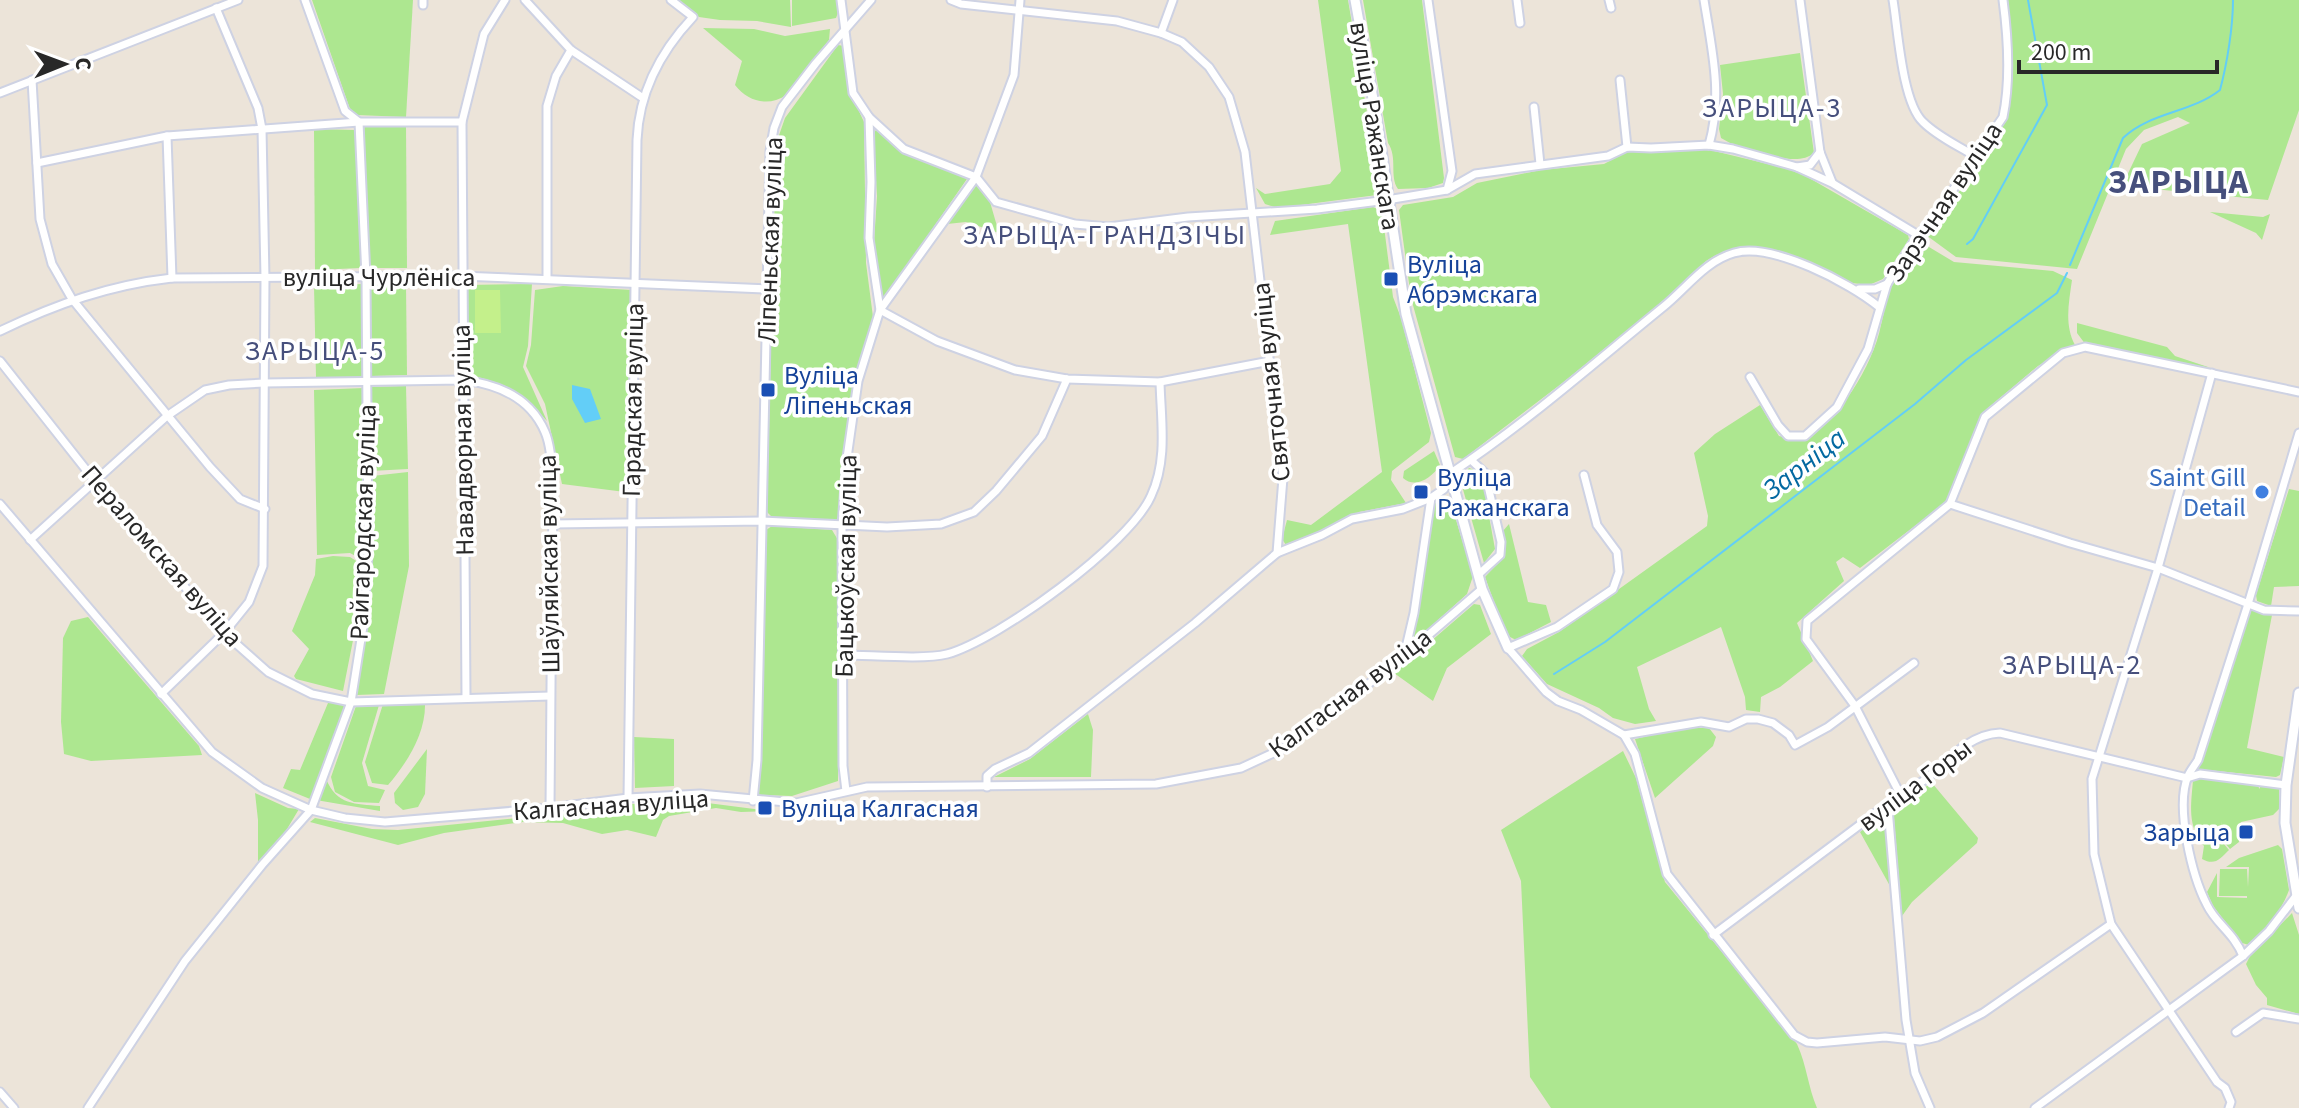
<svg xmlns="http://www.w3.org/2000/svg" width="2299" height="1108" viewBox="0 0 2299 1108" font-family="'Source Sans 3',sans-serif">
<style>
.green{fill:#ade790}
.pitch{fill:#c4f08b}
.water{fill:#63cef7}
.lines{fill:none;stroke-linecap:round;stroke-linejoin:round}
.stream{stroke:#63cef7;stroke-width:2}
.minor-casing{stroke:#ced2e3;stroke-width:11}
.tertiary-casing{stroke:#ced2e3;stroke-width:13}
.minor{stroke:#fff;stroke-width:7}
.tertiary{stroke:#fff;stroke-width:9}
.transit-dot{fill:#1a4fb4;stroke:#fff;stroke-width:3}
.shop-dot{fill:#3f7fe0;stroke:#fff;stroke-width:3}
.labels{text-anchor:middle;dominant-baseline:central;stroke-width:7;stroke-linejoin:round;paint-order:stroke}
.street-label{font-size:26px;fill:#282828;stroke:#fff}
.transit-label{font-size:26px;fill:#164399;stroke:#fff;text-anchor:start}
.shop-label{font-size:26px;fill:#366cbe;stroke:#fff;text-anchor:end}
.neighbourhood-label{font-size:28px;letter-spacing:2px;fill:#464f7c;stroke:#fff}
.water-label{font-size:28px;font-style:italic;fill:#0369a1;stroke:#fff}
.district-label{font-size:34px;font-weight:bold;letter-spacing:2px;fill:#464f7c;stroke:#fff}
</style>
<rect width="100%" height="100%" fill="#ece4d9"/>
<g class="green">
<polygon points="312,0 413,0 406,117 356,115 350,109"/>
<polygon points="677,0 790,0 791,27 757,21 720,20 699,17"/>
<polygon points="792,0 838,0 840,7 836,18 792,26"/>
<polygon points="1318,0 1348,0 1380,189 1377,195 1278,208 1265,204 1256,188 1265,194 1330,184 1341,171"/>
<path d="M1363,0H1422L1444,178L1443,183L1428,188L1398,189C1389,176 1398,158 1388,143Z"/>
<polygon points="2008,0 2299,0 2299,110 2268,200 2122,186 2142,144 2190,123 2178,117 2144,130 2126,149 2077,269 1956,257 1926,235 1961,189 2007,117 2013,68"/>
<path d="M703,28L754,29L785,36L830,29L829,40L786,95C769,107 748,102 735,85L742,61Z"/>
<polygon points="838,45 844,46 851,94 864,122 866,263 873,317 854,385 839,518 836,521 773,518 767,512 776,144 785,118"/>
<path d="M1800,53L1814,153C1796,169 1752,149 1730,143L1721,138L1719,129L1723,94L1720,65Z"/>
<polygon points="406,125 407,268 370,268 363,126"/>
<polygon points="314,129 355,130 361,268 315,270"/>
<polygon points="876,130 907,154 969,176 883,300 874,243 877,196 873,134"/>
<polygon points="1630,150 1710,150 1797,171 1908,235 1909,239 1883,279 1869,285 1852,283 1770,249 1747,246 1716,255 1706,261 1682,286 1561,384 1463,459 1455,457 1411,298 1399,210 1403,205 1453,197 1477,183 1541,170 1604,164"/>
<polygon points="977,183 990,202 999,233 966,222 947,224"/>
<polygon points="1373,207 1382,211 1393,297 1401,318 1431,433 1429,442 1392,471 1391,480 1406,503 1359,512 1317,534 1286,545 1282,539 1287,520 1311,525 1382,472 1348,224 1270,235 1275,221"/>
<polygon points="2210,212 2263,217 2270,214 2262,240 2256,233"/>
<path d="M1919,241L1954,262L2053,271L2072,280C2069,302 2064,325 2075,345L2038,366L1988,408L1977,425L1946,502L1860,568L1843,557L1836,562L1844,581L1797,623L1813,661L1780,687L1761,697L1760,712L1746,710L1745,697L1721,627L1637,667L1649,709L1656,721L1635,724L1613,718L1599,708L1547,684L1522,656L1527,649L1559,632L1707,526L1708,516L1694,453L1715,434L1760,405L1779,436L1803,441C1838,421 1873,366 1881,325C1885,311 1885,297 1892,283C1899,269 1910,255 1919,241Z"/>
<polygon points="362,284 364,377 316,377 314,286"/>
<path d="M532,284L528,346L523,367L547,421C519,390 509,384 468,375L467,285Z"/>
<polygon points="370,285 406,285 407,375 372,376"/>
<polygon points="563,286 632,290 625,492 562,484 545,404 526,366 531,345 535,290"/>
<polygon points="2077,323 2167,347 2175,356 2211,368 2086,345 2077,333"/>
<polygon points="406,386 408,469 371,471 371,387"/>
<polygon points="364,388 363,560 350,553 317,555 314,390"/>
<path d="M1434,451L1440,465C1432,478 1415,489 1403,478L1404,471Z"/>
<polygon points="1469,468 1481,472 1495,549 1484,563 1460,479"/>
<polygon points="408,472 409,566 384,694 356,695 369,615 372,476"/>
<polygon points="2289,489 2299,491 2299,586 2274,587 2271,606 2257,601 2256,595"/>
<polygon points="1445,496 1450,500 1473,576 1467,594 1410,645 1418,618 1434,504"/>
<polygon points="1509,524 1528,602 1546,605 1551,622 1516,640 1506,635 1485,577 1503,558 1502,532"/>
<polygon points="772,526 832,530 838,540 838,781 792,796 759,795 766,530"/>
<polygon points="333,556 350,557 361,564 357,620 343,691 296,679 294,676 309,649 292,631 315,575 316,559"/>
<polygon points="1474,604 1480,605 1491,634 1447,668 1433,701 1394,673"/>
<polygon points="2250,609 2272,615 2247,748 2284,757 2280,775 2276,777 2198,769"/>
<polygon points="88,617 199,746 202,755 91,761 64,754 61,722 63,638 71,621"/>
<polygon points="328,703 346,703 310,799 283,788 291,769 300,770"/>
<path d="M425,703C426,733 407,763 388,785L372,783L365,762L383,704Z"/>
<polygon points="379,705 362,763 368,786 385,790 379,803 354,802 335,792 331,777 356,706"/>
<polygon points="1088,714 1093,730 1091,777 994,777 1030,759"/>
<polygon points="1682,728 1709,728 1716,737 1713,746 1655,798 1635,739"/>
<polygon points="634,737 674,739 674,786 635,788"/>
<polygon points="427,749 425,794 418,807 403,810 395,803 394,793"/>
<path d="M1623,751L1636,778L1665,882L1797,1044C1807,1066 1808,1087 1817,1108H1551L1530,1077L1521,881L1501,830Z"/>
<path d="M2207,778L2257,785L2260,789V786L2279,787V809L2273,815L2241,822L2238,828L2239,842L2230,849L2219,836L2222,821L2218,837L2229,850C2220,859 2215,866 2202,859L2204,846C2187,826 2191,805 2193,780Z"/>
<path d="M326,779C337,805 355,804 380,806V811L316,800Z"/>
<polygon points="1932,783 1978,838 1977,843 1912,902 1902,916 1893,806"/>
<polygon points="255,793 288,808 299,809 281,839 258,862 258,820"/>
<polygon points="692,801 770,811 741,812 716,808 669,816 663,820 656,837 627,830 602,834 563,823 523,822 444,833 398,845 310,822 315,818 372,829 398,830 578,812 631,804"/>
<polygon points="1883,815 1886,816 1895,911 1892,913 1890,886 1860,832"/>
<path d="M2278,845L2282,849L2289,890C2281,913 2265,928 2249,945L2242,943L2213,906L2207,892L2217,873V897L2247,898V896H2219L2220,869H2247L2248,887L2249,867H2226L2239,858Z"/>
<polygon points="2292,913 2299,935 2299,1014 2267,1005 2267,998 2256,985 2246,964 2250,956"/>
</g>
<polygon class="pitch" points="475,290 500,290 501,333 475,333"/>
<polygon class="water" points="572,385 590,389 601,419 585,423 572,399"/>
<g class="lines">
<g class="stream">
<polyline points="1967,244 1973,239 2047,105 2028,0"/>
<path d="M2070,265L2123,138C2150,112 2191,113 2220,90C2227,64 2233,27 2233,0"/>
<polyline points="1554,674 1605,642 1915,404 1966,360 2057,293 2067,273"/>
</g>
<defs>
<g id="minor">
<polyline points="525,0 571,50 643,98"/>
<polyline points="841,0 853,93 869,117 871,182 869,238 880,310 937,341 1015,370 1067,379 1160,382 1270,361"/>
<polyline points="951,0 961,4 1117,21 1161,33 1182,42 1209,67 1229,97 1245,152 1283,478 1277,553 1195,623 1029,753 995,769 987,776 987,787"/>
<polyline points="1428,0 1452,171 1447,190"/>
<polyline points="1517,0 1520,23"/>
<polyline points="1609,0 1611,8"/>
<path d="M1704,0C1712,50 1723,95 1709,145"/>
<polyline points="1800,0 1820,152 1832,182"/>
<path d="M1893,0C1898,30 1902,102 1923,122C1938,137 1959,146 1976,157"/>
<polyline points="423,5 423,0"/>
<polyline points="1161,33 1173,0"/>
<polyline points="32,80 40,219 52,264 72,299 210,467 240,499 265,509"/>
<polyline points="1620,80 1627,147"/>
<polyline points="0,93 238,0"/>
<polyline points="1534,107 1540,164"/>
<polyline points="869,117 904,149 976,177 996,202 1075,224 1108,227 1188,217 1317,209 1387,200 1447,190 1475,174 1608,156 1627,147 1651,148 1709,145 1733,149 1797,167 1832,183 1918,235"/>
<polyline points="167,136 172,278"/>
<polyline points="37,163 167,136 359,122 462,122"/>
<polyline points="1797,167 1810,165 1820,152"/>
<polyline points="547,278 547,106 556,76 571,50"/>
<polyline points="1859,289 1875,289 1887,284"/>
<path d="M0,331C56,304 110,285 172,278L461,276L767,289"/>
<polyline points="0,361 95,481 224,633 268,672 312,694 351,702 550,696"/>
<polyline points="2212,373 2158,568 2092,779 2094,854 2111,924 2217,1082 2225,1088 2231,1102 2229,1108"/>
<path d="M1750,377L1778,425L1788,436H1805L1837,407L1868,349L1887,284L1918,235L1933,219L2003,117C2011,79 2008,38 2003,0"/>
<polyline points="1471,460 1485,473 1501,542 1500,555 1478,575"/>
<polyline points="1584,475 1597,525 1617,552 1619,572 1613,589 1557,627 1508,648 1546,692 1558,701 1581,710 1624,735 1635,754 1667,874 1794,1035 1807,1042 1817,1043 1885,1037 1920,1041 1937,1037 1983,1013 2111,924"/>
<polyline points="0,504 212,752 262,788 311,810 345,818 385,822 550,808 628,798 700,794 796,803 867,787 1156,784 1241,768 1282,749 1334,711 1404,656 1482,589"/>
<polyline points="1950,504 2070,543 2158,568 2264,610 2299,611"/>
<polyline points="553,524 761,521 887,527 941,524 974,512 996,491 1042,436 1067,379"/>
<path d="M30,540L167,416L205,390L229,385L264,383L462,380C498,384 530,397 545,432C557,459 552,533 552,565C551,646 550,727 550,808"/>
<path d="M1277,553L1322,535L1352,519L1403,509L1431,498L1444,489L1451,473C1525,424 1593,364 1662,308C1685,290 1705,261 1734,253C1772,242 1850,283 1879,307"/>
<path d="M844,655C870,655 924,660 947,654C998,640 1130,544 1151,496C1168,460 1161,420 1160,382"/>
<polyline points="1404,656 1414,613 1431,498"/>
<polyline points="161,694 224,633 249,602 263,566 265,278 262,129 258,108 216,8"/>
<polyline points="466,697 462,122 484,34 505,0"/>
<polyline points="1624,735 1701,722 1729,727 1746,719 1758,719 1773,723 1789,735 1795,745 1828,727 1914,663"/>
<polyline points="846,791 843,766 842,526 847,458 858,381 880,310 976,177 1014,75 1020,0"/>
<path d="M1899,795C1908,789 1918,785 1926,779C1948,760 1970,734 2000,733L2187,778L2200,774L2286,785"/>
<path d="M628,798L637,140C639,93 661,51 693,17L671,0"/>
<polyline points="753,801 757,760 770,151 774,128 782,107 816,63 871,0"/>
<polyline points="1713,935 1889,803"/>
<path d="M2243,956C2234,933 2216,924 2207,905C2192,876 2175,807 2188,776C2190,771 2195,765 2198,760L2248,604L2299,433"/>
<polyline points="2236,1032 2263,1013 2299,1019"/>
<polyline points="0,1092 14,1108"/>
<polyline points="88,1108 185,961 262,865 311,810 351,702 364,620 368,551 366,277 359,122 345,111 305,0"/>
<polyline points="1930,1108 1915,1073 1906,1020 1888,808 1900,794 1855,706 1806,639 1807,621 1950,504 1985,417 2063,353 2085,347 2299,392"/>
<polyline points="2035,1108 2243,956 2269,931 2296,896"/>
</g>
<g id="tertiary">
<polyline points="1355,0 1375,110 1406,314 1482,589 1508,648"/>
<polyline points="2299,693 2286,785 2285,823 2299,908"/>
</g>
</defs>
<use href="#minor" class="minor-casing"/>
<use href="#tertiary" class="tertiary-casing"/>
<use href="#minor" class="minor"/>
<use href="#tertiary" class="tertiary"/>
</g>
<g class="transit-dot">
<rect x="1383" y="271" width="16" height="16" rx="4"/>
<rect x="760" y="382" width="16" height="16" rx="4"/>
<rect x="1413" y="484" width="16" height="16" rx="4"/>
<rect x="757" y="800" width="16" height="16" rx="4"/>
<rect x="2238" y="824" width="16" height="16" rx="4"/>
</g>
<circle class="shop-dot" cx="2262" cy="492" r="8"/>
<g class="labels">
<g class="street-label">
<text transform="translate(1375 126) rotate(81)">вуліца Ражанскага</text>
<text transform="translate(1944 202) rotate(-56)">Зарэчная вуліца</text>
<text transform="translate(770 240) rotate(-88)">Ліпеньская вуліца</text>
<text x="379" y="277">вуліца Чурлёніса</text>
<text transform="translate(1271 382) rotate(-96)">Святочная вуліца</text>
<text transform="translate(633 400) rotate(-89)">Гарадская вуліца</text>
<text transform="translate(463 440) rotate(-91)">Навадворная вуліца</text>
<text transform="translate(363 522) rotate(-88)">Райгародская вуліца</text>
<text transform="translate(162 556) rotate(49)">Пераломская вуліца</text>
<text transform="translate(549 564) rotate(-91)">Шаўляйская вуліца</text>
<text transform="translate(846 566) rotate(-89)">Бацькоўская вуліца</text>
<text transform="translate(1350 693) rotate(-37)">Калгасная вуліца</text>
<text transform="translate(1915 785) rotate(-37)">вуліца Горы</text>
<text transform="translate(611 805) rotate(-4)">Калгасная вуліца</text>
</g>
<g class="transit-label">
<text x="1407" y="264">Вуліца<tspan x="1407" dy="30">Абрэмскага</tspan></text>
<text x="784" y="375">Вуліца<tspan x="784" dy="30">Ліпеньская</tspan></text>
<text x="1437" y="477">Вуліца<tspan x="1437" dy="30">Ражанскага</tspan></text>
<text x="781" y="808">Вуліца Калгасная</text>
<text x="2230" y="832" text-anchor="end">Зарыца</text>
</g>
<g class="shop-label">
<text x="2246" y="477">Saint Gill<tspan x="2246" dy="30">Detail</tspan></text>
</g>
<g class="neighbourhood-label">
<text x="1772" y="108">ЗАРЫЦА-3</text>
<text x="1105" y="235">ЗАРЫЦА-ГРАНДЗІЧЫ</text>
<text x="315" y="351">ЗАРЫЦА-5</text>
<text x="2072" y="665">ЗАРЫЦА-2</text>
</g>
<g class="water-label">
<text transform="translate(1804 464) rotate(-38)">Зарніца</text>
</g>
<g class="district-label">
<text x="2179" y="182">ЗАРЫЦА</text>
</g>
</g>
<g transform="translate(64 64) rotate(89)" stroke="#ffffff" stroke-width="6" paint-order="stroke">
<path d="M0-6L14 30L0 20L-14 30Z" fill="#282828"/>
<text y="-12" font-size="22" font-weight="bold" text-anchor="middle" fill="#282828">С</text>
</g>
<path d="M2019 60v12h198v-12" fill="none" stroke="#282828" stroke-width="4"/>
<text x="2031" y="60" font-size="24" fill="#282828" stroke="#ffffff" stroke-width="6" paint-order="stroke">200 m</text>
</svg>
